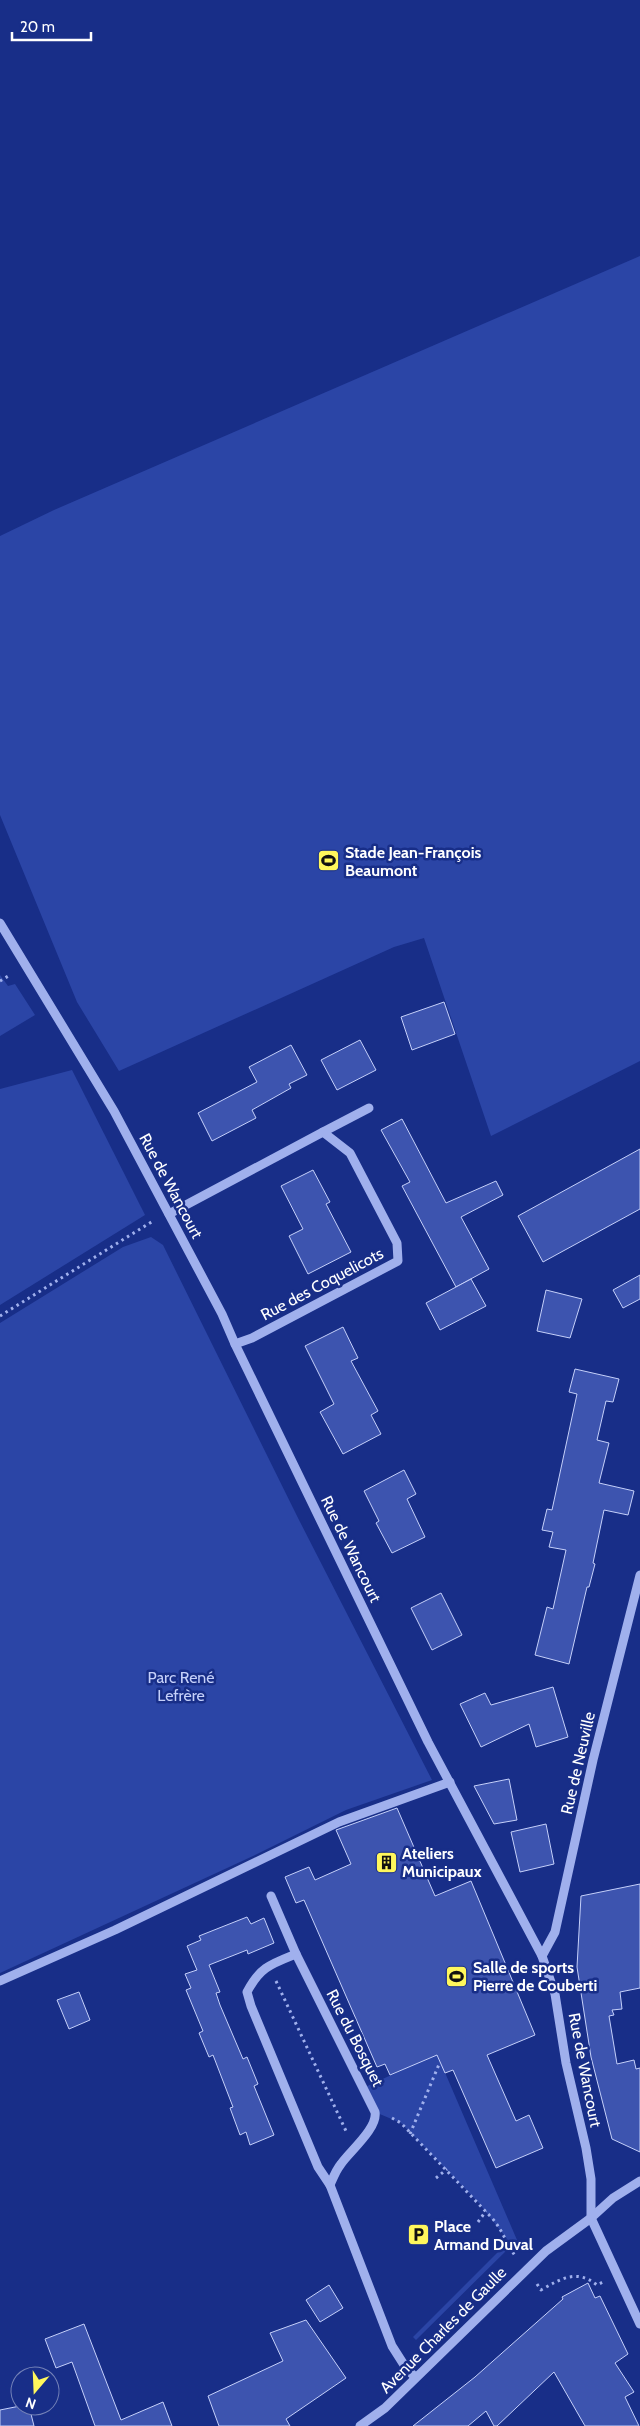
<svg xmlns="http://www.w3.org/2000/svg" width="640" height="2426" viewBox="0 0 640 2426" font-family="Cabin,sans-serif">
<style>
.green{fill:#2b45a6}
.building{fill:#3d54af;stroke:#c5d0fa}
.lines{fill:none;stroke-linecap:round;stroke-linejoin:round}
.path{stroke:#a0b0ed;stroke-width:3;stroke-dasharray:2.5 4;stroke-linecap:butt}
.minor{stroke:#a0b0ed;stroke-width:9}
.labels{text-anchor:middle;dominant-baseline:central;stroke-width:5;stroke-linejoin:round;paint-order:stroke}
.poi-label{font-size:16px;font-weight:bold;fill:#fff;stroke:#182e88;text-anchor:start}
.street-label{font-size:16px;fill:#fff;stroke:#182e88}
.park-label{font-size:16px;fill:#c5d0fa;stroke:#182e88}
</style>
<rect width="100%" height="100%" fill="#182e88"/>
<g class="green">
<polygon points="640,256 640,1061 491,1136 424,938 394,947 119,1071 77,1002 0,815 0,536 54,510"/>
<polygon points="0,975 8,986 15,984 35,1015 0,1036"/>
<polygon points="72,1070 145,1215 0,1305 0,1089"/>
<polygon points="151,1237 163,1245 298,1518 432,1780 346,1810 253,1856 0,1973 0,1323 123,1247"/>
<polygon points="437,2054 517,2240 416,2340 413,2337 498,2252 500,2242 507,2239 479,2203 401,2123 375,2112 363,2088"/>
</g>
<g class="building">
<polygon points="444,1002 455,1034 412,1050 401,1017"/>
<polygon points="360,1040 376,1070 337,1090 321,1060"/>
<polygon points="291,1045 307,1075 289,1084 291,1088 252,1110 256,1118 212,1141 198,1113 257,1082 249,1067"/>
<polygon points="402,1119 446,1203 496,1181 503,1195 461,1217 489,1269 456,1287 402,1186 410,1182 381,1130"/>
<polygon points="640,1149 640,1209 543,1262 518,1216"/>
<polygon points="313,1170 330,1202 326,1204 351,1252 308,1274 289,1236 303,1229 281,1186"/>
<polygon points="640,1275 640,1299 623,1308 613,1290"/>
<polygon points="471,1279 486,1306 440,1330 426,1303"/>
<polygon points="546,1290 582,1299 570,1338 537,1331"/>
<polygon points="343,1327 358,1358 351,1361 378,1411 371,1415 381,1434 343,1454 320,1412 334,1404 305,1346"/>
<polygon points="575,1369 619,1379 613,1402 606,1401 597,1440 609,1443 599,1483 634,1491 628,1515 604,1510 593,1563 595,1564 589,1587 587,1587 569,1664 535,1655 547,1607 553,1609 566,1550 549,1547 553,1532 542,1530 547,1509 552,1510 577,1394 569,1392"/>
<polygon points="404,1470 416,1494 407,1499 425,1537 392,1553 376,1523 379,1521 364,1491"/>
<polygon points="441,1593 462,1635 432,1650 411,1608"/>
<polygon points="553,1687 568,1737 536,1747 529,1724 481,1747 460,1704 485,1693 491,1705"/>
<polygon points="509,1779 517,1820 494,1824 474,1786"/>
<polygon points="397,1808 435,1896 471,1881 535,2035 487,2055 516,2121 529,2115 543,2148 496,2168 453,2070 445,2073 437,2055 390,2075 385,2064 377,2067 304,1900 296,1903 285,1877 309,1867 315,1880 351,1864 336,1830"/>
<polygon points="546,1824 554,1864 520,1872 511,1832"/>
<polygon points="640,1884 640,1988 620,1992 622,2009 612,2010 614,2015 609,2016 617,2064 634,2060 636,2069 640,2068 640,2152 612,2139 591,2057 577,1967 581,1896"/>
<polygon points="247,1917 251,1924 264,1918 274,1943 248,1954 247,1950 209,1965 220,1992 216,1993 220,2005 243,2059 247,2057 258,2084 254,2086 274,2135 250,2145 246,2132 240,2135 230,2108 233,2107 213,2055 209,2057 199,2033 203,2031 186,1990 191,1988 185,1974 197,1970 187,1946 201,1940 199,1936"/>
<polygon points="79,1992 90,2020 69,2029 57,2000"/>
<polygon points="588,2283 595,2298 600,2296 628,2354 615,2363 634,2392 625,2397 639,2426 585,2426 554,2372 497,2426 494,2426 486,2411 468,2426 413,2426 475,2377 563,2299 562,2297"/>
<polygon points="329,2285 343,2308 320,2322 306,2300"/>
<polygon points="306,2320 346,2378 286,2419 290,2426 219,2426 208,2396 283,2361 270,2333"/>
<polygon points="84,2324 121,2420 163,2402 172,2426 95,2426 72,2362 56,2368 45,2339"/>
<polygon points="20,2406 29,2406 34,2426 0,2426 0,2410"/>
</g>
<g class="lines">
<g class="path">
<polyline points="0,981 10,975"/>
<polyline points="0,1316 153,1221"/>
<polyline points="276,1981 346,2131"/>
<path d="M392,2118L401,2123L492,2218C503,2231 507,2245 516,2257"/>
<polyline points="410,2134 440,2062"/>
<polyline points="436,2178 447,2169"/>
<polyline points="478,2222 486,2211"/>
<path d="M537,2284L541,2290C562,2278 577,2269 597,2285L603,2282"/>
</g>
<g class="minor">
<polyline points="0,923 114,1111 222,1314 235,1344 428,1742 542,1956 555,1994 566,2063 586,2148 591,2179 591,2218 640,2324"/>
<polyline points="323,1132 369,1108"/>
<polyline points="169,1214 323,1132 350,1153 397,1243 398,1261 252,1338 235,1344"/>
<path d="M271,1896L296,1954L375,2112C378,2128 350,2151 341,2164C336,2170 333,2178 330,2185"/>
<path d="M296,1954C271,1964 260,1967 247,1992L251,2006L318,2167L330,2185L392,2346L406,2368L415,2377"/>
<polyline points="542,1956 555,1932 593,1760 640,1575"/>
<polyline points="0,1981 115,1930 339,1822 450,1782"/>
<polyline points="360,2426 385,2408 546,2251 591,2218 613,2198 640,2181"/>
</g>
</g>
<defs>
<symbol id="stadium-square" viewBox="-11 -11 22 22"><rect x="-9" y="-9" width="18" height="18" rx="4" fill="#fff75c" stroke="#182e88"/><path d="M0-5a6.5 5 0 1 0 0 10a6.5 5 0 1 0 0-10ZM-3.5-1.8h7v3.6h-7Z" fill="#111"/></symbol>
<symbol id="building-square" viewBox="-11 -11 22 22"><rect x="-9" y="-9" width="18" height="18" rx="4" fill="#fff75c" stroke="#182e88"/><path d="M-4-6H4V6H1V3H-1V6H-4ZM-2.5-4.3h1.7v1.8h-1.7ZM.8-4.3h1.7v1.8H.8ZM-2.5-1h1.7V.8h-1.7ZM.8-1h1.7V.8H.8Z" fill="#111"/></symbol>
<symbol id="parking-square" viewBox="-11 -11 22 22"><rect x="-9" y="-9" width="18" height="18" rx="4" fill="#fff75c" stroke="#182e88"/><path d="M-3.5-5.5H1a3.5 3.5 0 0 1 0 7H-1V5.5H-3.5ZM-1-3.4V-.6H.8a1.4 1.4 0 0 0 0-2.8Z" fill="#111"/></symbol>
</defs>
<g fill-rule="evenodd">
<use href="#stadium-square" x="316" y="848" width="25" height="25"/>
<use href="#building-square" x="374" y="1850" width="25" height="25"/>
<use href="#stadium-square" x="444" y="1964" width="25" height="25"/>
<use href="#parking-square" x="406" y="2222" width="25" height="25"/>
</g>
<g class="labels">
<g class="poi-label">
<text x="345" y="852">Stade Jean-François<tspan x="345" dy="18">Beaumont</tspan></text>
<text x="402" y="1853">Ateliers<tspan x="402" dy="18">Municipaux</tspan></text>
<text x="473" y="1967">Salle de sports<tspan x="473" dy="18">Pierre de Couberti</tspan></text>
<text x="434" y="2226">Place<tspan x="434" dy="18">Armand Duval</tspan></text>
</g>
<g class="street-label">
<text transform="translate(171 1186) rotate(62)">Rue de Wancourt</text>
<text transform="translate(322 1284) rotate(-28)">Rue des Coquelicots</text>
<text transform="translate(351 1549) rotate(64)">Rue de Wancourt</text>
<text transform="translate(578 1763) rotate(-77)">Rue de Neuville</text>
<text transform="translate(355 2038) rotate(63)">Rue du Bosquet</text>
<text transform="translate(585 2070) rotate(79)">Rue de Wancourt</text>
<text transform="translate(443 2330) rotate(-45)">Avenue Charles de Gaulle</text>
</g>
<g class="park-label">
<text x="181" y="1677">Parc René<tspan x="181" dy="18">Lefrère</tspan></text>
</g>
</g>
<g transform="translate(35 2391) rotate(199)"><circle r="24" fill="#182e88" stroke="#7482b8"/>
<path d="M0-4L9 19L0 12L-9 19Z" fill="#fff75c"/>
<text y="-8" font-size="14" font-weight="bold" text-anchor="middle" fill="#ffffff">N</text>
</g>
<path d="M12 32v8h79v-8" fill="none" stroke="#ffffff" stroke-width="2.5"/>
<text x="20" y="32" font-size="15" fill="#ffffff" stroke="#182e88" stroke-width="4" paint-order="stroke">20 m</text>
</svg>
